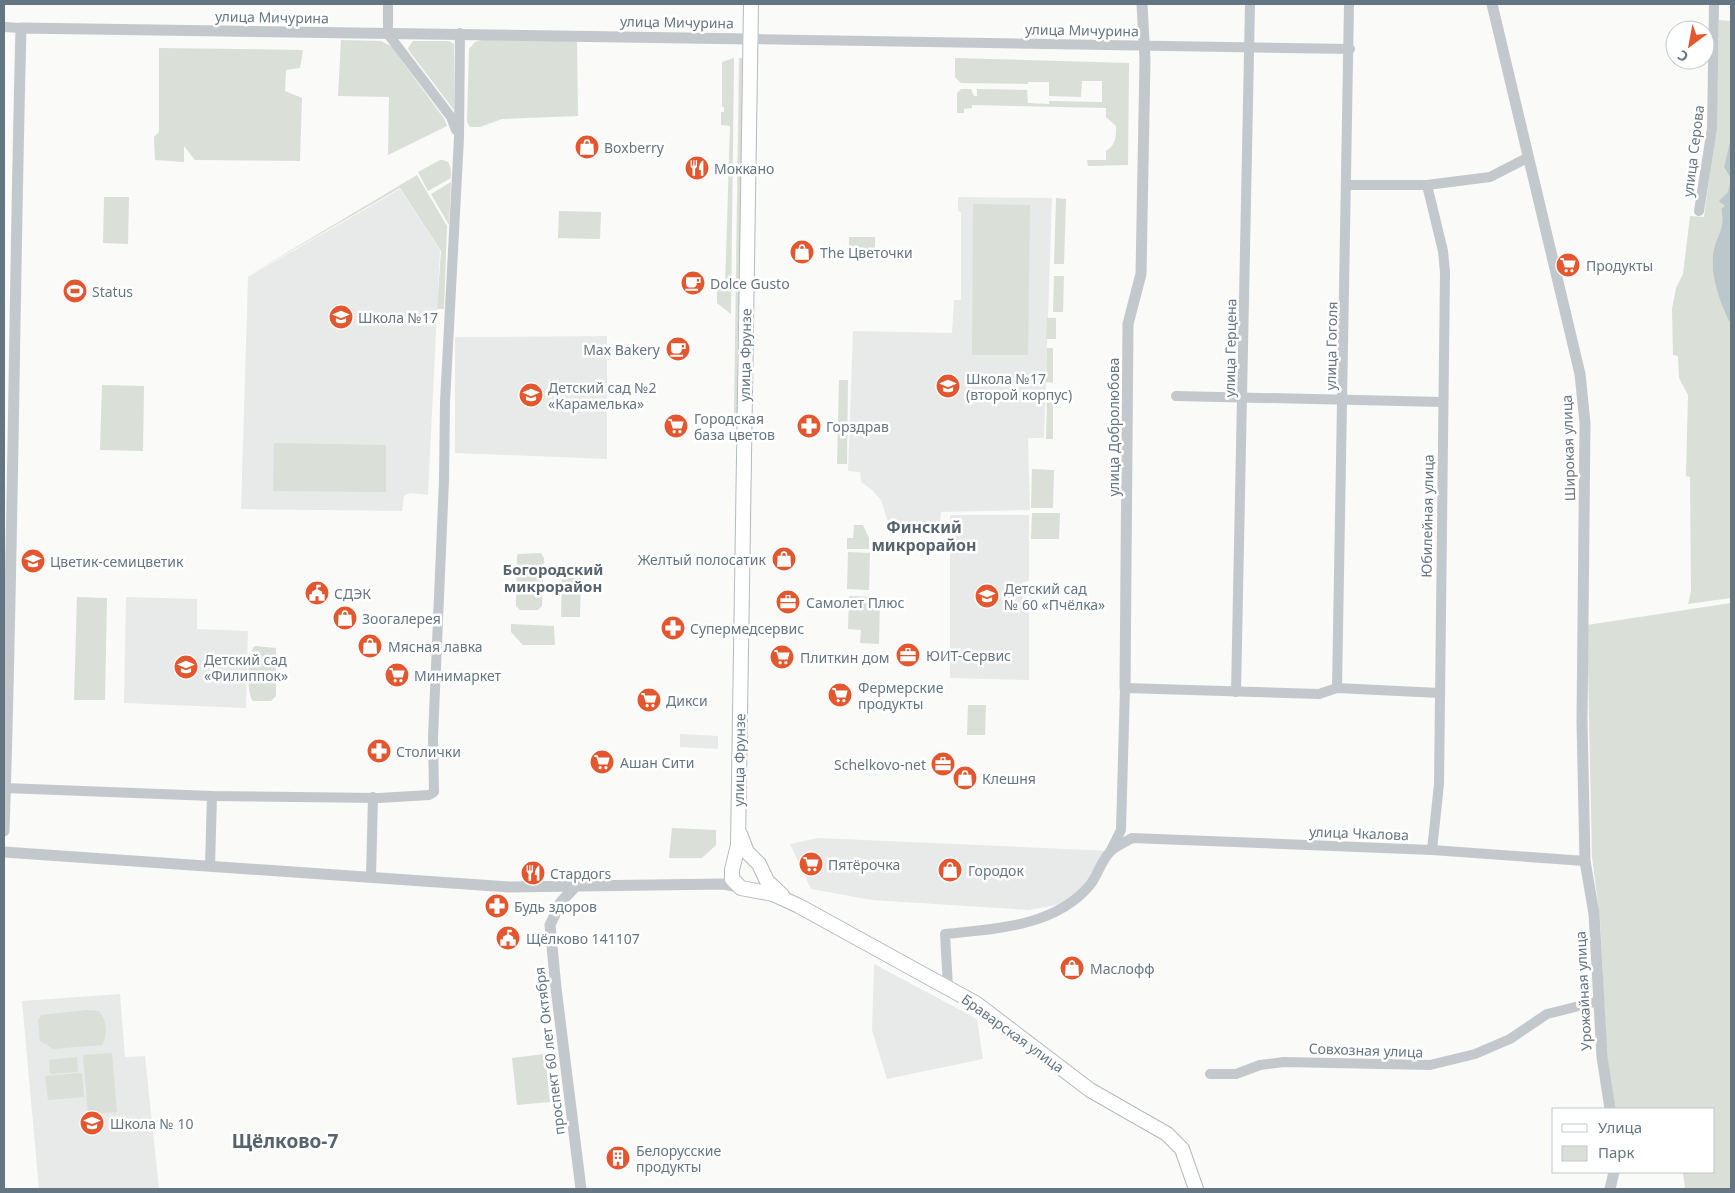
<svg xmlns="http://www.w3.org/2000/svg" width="1735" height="1193" viewBox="0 0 1735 1193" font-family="'Noto Sans',sans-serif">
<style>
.built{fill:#e8e9e9}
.green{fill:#dadfd7}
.water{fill:#bbc7cb}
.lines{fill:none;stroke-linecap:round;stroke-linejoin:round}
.secondary-casing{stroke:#b3babf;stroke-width:16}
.minor{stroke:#c3c8cc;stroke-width:10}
.tertiary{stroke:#c3c8cc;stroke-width:11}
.secondary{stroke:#fff;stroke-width:14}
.labels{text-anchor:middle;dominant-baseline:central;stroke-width:5;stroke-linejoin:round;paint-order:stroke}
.street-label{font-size:14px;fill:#657683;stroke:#fff}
.poi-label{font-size:14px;fill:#657683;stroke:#fff;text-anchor:start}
.neighbourhood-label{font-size:15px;font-weight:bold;fill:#57646e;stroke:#fff}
.quarter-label{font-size:16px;font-weight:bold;fill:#57646e;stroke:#fff}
.district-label{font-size:19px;font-weight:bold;fill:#57646e;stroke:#fff}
</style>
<rect width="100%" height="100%" fill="#fafaf8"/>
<g class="built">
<polygon points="400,189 440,250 428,495 410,493 404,496 402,511 241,509 248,277"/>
<polygon points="958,197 1052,198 1044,438 1028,438 1030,510 941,512 940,523 888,522 881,500 872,490 861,482 860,472 848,471 853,331 952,333 954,300 961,300 961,212 958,211"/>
<polygon points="607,336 607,459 455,453 455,337"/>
<polygon points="950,515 1029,515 1029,581 1023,582 1023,611 1029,611 1029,680 950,678"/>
<polygon points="126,597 197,599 197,629 248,631 246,708 124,703"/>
<polygon points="680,734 718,736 718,749 680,747"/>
<polygon points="818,838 1111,851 1073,902 1029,910 872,900 811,889 790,844"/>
<polygon points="874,964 977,1019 983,1059 887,1079 872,1030"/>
<polygon points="120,994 125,1057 145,1056 159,1189 39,1189 22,1001"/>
</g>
<g class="green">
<path d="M1719,20L1731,21V137L1724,167L1731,179L1726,206L1721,209C1726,229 1716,235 1713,254C1710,276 1722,305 1731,325V598L1688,604L1691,591L1690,477L1686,476L1688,395L1679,378L1678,356L1673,355L1672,309L1676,288L1683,274L1690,216L1704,217L1716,126Z"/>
<polygon points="341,40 381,41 391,46 445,120 447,126 388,155 389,97 338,96"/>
<polygon points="482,40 577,41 578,116 502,119 480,127 470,127 467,122 469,49 475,42"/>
<polygon points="413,41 449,41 454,44 454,110 410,52 408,48"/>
<polygon points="159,48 303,50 300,68 286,70 285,91 302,98 300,161 195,160 184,146 184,162 155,160 154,137 159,132"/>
<polygon points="734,58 731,314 717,303 717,290 725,288 730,126 721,125 721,112 724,112 724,107 722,107 722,62"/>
<polygon points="739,58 746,58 737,362 738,413 734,413"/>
<path d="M955,58L1129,63L1128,165L1088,166L1087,160H1106V151C1116,145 1116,137 1116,126L1106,117V108L972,105V108L964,109V113H957V93L961,89H971L974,96H977V89L1027,90L1028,103L1049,104V101L1102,102V81H1082L1081,97L1049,96V82H1028V84L961,83L955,77Z"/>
<path d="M440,160C452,160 451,169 451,178L428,191L418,172Z"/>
<polygon points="417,175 447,226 444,309 437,309 441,251 400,188 246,277"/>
<polygon points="451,182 449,225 431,194"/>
<polygon points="104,197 129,197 128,244 103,243"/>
<polygon points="1056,198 1066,199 1064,264 1054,264"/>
<polygon points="973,204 1030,205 1028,355 972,355"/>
<polygon points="559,211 601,212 600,239 558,238"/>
<rect x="849" y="237" width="26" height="19"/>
<polygon points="1054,276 1064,276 1063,312 1053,312"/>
<polygon points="1047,318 1056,318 1056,339 1046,339"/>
<polygon points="1047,348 1053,348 1053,383 1046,382"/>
<polygon points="839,380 848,380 847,464 837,464"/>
<polygon points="102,385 144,386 143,451 100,450"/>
<polygon points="1047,395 1053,396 1053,439 1046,439"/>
<polygon points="274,443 386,445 386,492 273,491"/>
<polygon points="1032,469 1054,470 1053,508 1031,508"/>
<polygon points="1032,513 1060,513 1059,539 1031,539"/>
<polygon points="854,525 863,525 869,538 869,549 847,549 847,538 853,538"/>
<polygon points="848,552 870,553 869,590 847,589"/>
<polygon points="541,553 544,558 542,606 538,610 520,610 516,606 517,556 518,554"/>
<polygon points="562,578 581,578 580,617 561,617"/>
<polygon points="849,596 880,597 879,644 860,643 861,630 848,629"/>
<polygon points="77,597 107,598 105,700 74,700"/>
<polygon points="1731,603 1731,1189 1685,1189 1683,1172 1714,1172 1714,1109 1615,1109 1607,1059 1600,919 1592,857 1587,625"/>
<polygon points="511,624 554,626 555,645 523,645 511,632"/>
<path d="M255,646L276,648V696L271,701H253C246,695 247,651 255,646Z"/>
<polygon points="968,705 986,705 985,735 967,735"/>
<polygon points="672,828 716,830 716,845 702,858 669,858"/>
<path d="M87,1010L99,1011C107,1021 108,1034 102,1045L53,1049L40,1041L38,1020L41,1015Z"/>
<polygon points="112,1053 117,1112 88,1114 83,1055"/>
<polygon points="545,1054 550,1102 517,1105 512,1058"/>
<polygon points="77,1057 78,1072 50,1074 49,1060"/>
<polygon points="82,1073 84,1097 48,1100 45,1076"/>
</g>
<path class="water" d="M1731,137V325C1721,305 1710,276 1713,254C1716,235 1726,229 1721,209L1725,206L1719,201L1728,192L1731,179L1724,167Z"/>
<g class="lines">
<defs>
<g id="secondary">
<polyline points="751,4 738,845 732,870 732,879 741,888 773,894 799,906 977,1004 1090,1090 1167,1134 1182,1149 1196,1189"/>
<polyline points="740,834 747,852 759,864 767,881 782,895"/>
</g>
</defs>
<use href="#secondary" class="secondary-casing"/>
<g class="minor">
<polyline points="388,4 388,34 451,117 456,130"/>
<polyline points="4,27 21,28"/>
<polyline points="751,39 1350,49"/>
<polyline points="1347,185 1427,185 1490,177 1527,158"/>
<polyline points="1427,185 1443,251 1445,272 1439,784 1432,850"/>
<polyline points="1699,211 1712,128 1714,4"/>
<polyline points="1176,396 1443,402"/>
<polyline points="1337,688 1349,4"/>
<polyline points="1236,692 1250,4"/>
<polyline points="5,788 212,796 379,798 429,795 434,792 433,737 444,480 445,402 459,138 460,33"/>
<polyline points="1111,850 1121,830 1125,688 1319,694 1337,688 1439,693"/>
<polyline points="210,866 212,796"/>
<polyline points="371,876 373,797"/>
<path d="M948,987L945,934C994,929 1055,927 1090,885C1098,875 1102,858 1112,850C1118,845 1126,842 1132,838L1432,850L1585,861"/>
<polyline points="1210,1074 1236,1074 1260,1065 1284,1062 1430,1065 1475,1054 1510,1039 1547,1014 1599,1001"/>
</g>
<g class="tertiary">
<polyline points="1492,4 1580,374 1585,423 1582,721 1585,861 1594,914 1602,1057 1610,1109"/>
<polyline points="1125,688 1128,324 1141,274 1145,60 1142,4"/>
<path d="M4,831C13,564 14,296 21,28L751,39"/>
<polyline points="4,852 509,887 723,884 741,888"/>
<polyline points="574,888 561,902 550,925 556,988 581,1189"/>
<polyline points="1610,1189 1614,1172"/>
</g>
<use href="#secondary" class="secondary"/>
</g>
<defs>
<symbol id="shop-disc" viewBox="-11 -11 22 22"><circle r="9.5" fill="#e4572e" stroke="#fff"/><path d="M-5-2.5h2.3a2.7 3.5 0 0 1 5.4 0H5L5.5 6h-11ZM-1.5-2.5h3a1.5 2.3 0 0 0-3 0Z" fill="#fff"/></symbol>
<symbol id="restaurant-disc" viewBox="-11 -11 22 22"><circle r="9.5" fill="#e4572e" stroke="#fff"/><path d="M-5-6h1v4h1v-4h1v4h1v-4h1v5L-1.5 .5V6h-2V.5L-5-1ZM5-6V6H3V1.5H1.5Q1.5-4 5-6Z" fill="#fff"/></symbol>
<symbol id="supermarket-disc" viewBox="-11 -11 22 22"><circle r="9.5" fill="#e4572e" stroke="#fff"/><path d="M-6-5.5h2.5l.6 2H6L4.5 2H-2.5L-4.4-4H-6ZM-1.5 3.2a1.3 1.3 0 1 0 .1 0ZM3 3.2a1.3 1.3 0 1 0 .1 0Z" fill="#fff"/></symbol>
<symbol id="cafe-disc" viewBox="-11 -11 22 22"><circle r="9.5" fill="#e4572e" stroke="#fff"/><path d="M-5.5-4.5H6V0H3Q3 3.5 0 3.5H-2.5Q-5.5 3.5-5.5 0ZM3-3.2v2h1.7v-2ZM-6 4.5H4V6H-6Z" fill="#fff"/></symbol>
<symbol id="stadium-disc" viewBox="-11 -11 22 22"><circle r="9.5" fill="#e4572e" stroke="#fff"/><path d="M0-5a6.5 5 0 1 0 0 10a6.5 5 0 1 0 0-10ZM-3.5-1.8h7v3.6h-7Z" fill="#fff"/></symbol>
<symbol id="school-disc" viewBox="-11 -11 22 22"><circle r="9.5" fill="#e4572e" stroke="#fff"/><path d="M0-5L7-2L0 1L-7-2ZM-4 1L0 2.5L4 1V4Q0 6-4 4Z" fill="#fff"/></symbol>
<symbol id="pharmacy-disc" viewBox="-11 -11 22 22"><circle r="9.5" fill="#e4572e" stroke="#fff"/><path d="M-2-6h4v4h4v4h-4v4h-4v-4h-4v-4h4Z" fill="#fff"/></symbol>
<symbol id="civic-disc" viewBox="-11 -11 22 22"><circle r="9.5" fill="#e4572e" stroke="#fff"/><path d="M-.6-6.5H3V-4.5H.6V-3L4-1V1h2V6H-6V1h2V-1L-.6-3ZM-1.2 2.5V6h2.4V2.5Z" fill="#fff"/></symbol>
<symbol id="office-disc" viewBox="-11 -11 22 22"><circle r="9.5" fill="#e4572e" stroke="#fff"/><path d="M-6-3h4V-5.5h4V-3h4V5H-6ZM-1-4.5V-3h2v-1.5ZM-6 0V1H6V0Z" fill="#fff"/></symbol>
<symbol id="building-disc" viewBox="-11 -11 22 22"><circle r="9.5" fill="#e4572e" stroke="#fff"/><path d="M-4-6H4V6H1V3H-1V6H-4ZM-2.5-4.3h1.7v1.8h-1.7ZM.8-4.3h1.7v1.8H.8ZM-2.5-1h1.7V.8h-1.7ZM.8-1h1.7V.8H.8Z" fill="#fff"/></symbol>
</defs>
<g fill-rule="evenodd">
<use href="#shop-disc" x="573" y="133" width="28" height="28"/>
<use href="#restaurant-disc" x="683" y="154" width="28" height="28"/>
<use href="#shop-disc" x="788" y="238" width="28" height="28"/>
<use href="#supermarket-disc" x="1554" y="251" width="28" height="28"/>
<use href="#cafe-disc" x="679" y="269" width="28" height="28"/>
<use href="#stadium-disc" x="61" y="277" width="28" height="28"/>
<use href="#school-disc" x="327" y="303" width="28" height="28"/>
<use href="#cafe-disc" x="664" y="335" width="28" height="28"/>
<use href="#school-disc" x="934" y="372" width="28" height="28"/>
<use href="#school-disc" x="517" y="381" width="28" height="28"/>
<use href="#supermarket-disc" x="662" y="412" width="28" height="28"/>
<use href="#pharmacy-disc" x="795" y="412" width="28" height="28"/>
<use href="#shop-disc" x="770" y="545" width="28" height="28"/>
<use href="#school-disc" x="19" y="547" width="28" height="28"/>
<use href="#civic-disc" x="303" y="579" width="28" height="28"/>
<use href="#school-disc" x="973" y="582" width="28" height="28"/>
<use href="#office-disc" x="774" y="588" width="28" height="28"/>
<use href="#shop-disc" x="331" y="604" width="28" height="28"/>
<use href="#pharmacy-disc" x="659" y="614" width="28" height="28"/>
<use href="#shop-disc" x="356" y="632" width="28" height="28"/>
<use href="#office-disc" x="894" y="641" width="28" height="28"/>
<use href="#supermarket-disc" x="768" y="643" width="28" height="28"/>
<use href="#school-disc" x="172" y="653" width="28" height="28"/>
<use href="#supermarket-disc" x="383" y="661" width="28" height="28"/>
<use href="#supermarket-disc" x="826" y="681" width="28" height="28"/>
<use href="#supermarket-disc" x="635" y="686" width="28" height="28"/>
<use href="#pharmacy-disc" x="365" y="737" width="28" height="28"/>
<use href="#supermarket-disc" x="588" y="748" width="28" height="28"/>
<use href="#office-disc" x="929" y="750" width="28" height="28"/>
<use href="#shop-disc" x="951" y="764" width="28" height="28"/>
<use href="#supermarket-disc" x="797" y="850" width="28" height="28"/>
<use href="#shop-disc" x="936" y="856" width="28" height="28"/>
<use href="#restaurant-disc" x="519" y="859" width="28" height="28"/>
<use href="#pharmacy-disc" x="483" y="892" width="28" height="28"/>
<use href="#civic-disc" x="494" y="924" width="28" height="28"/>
<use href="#shop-disc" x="1058" y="954" width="28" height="28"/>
<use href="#school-disc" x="78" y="1109" width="28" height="28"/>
<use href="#building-disc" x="604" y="1144" width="28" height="28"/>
</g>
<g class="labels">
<g class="street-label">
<text transform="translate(272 17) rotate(1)">улица Мичурина</text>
<text transform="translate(677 22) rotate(1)">улица Мичурина</text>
<text transform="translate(1082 30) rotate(1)">улица Мичурина</text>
<text transform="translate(1693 151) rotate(-83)">улица Серова</text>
<text transform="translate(1331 346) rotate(-89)">улица Гоголя</text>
<text transform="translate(1230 348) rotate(-89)">улица Герцена</text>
<text transform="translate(745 355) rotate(-89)">улица Фрунзе</text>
<text transform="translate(1113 427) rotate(-90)">улица Добролюбова</text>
<text transform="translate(1568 448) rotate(-92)">Широкая улица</text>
<text transform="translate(1427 516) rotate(-89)">Юбилейная улица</text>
<text transform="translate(739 760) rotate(-89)">улица Фрунзе</text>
<text transform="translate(1359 833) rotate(2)">улица Чкалова</text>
<text transform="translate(1583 991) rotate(-93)">Урожайная улица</text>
<text transform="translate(1013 1033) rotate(36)">Браварская улица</text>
<text transform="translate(1366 1050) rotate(2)">Совхозная улица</text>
<text transform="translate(549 1051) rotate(-97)">проспект 60 лет Октября</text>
</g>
<g class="poi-label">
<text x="604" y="147">Boxberry</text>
<text x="714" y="168">Моккано</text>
<text x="820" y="252">The Цветочки</text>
<text x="1586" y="265">Продукты</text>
<text x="710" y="283">Dolce Gusto</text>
<text x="92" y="291">Status</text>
<text x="358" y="317">Школа №17</text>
<text x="660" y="349" text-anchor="end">Max Bakery</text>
<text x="966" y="378">Школа №17<tspan x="966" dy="16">(второй корпус)</tspan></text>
<text x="548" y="387">Детский сад №2<tspan x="548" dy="16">«Карамелька»</tspan></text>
<text x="694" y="418">Городская<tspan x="694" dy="16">база цветов</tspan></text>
<text x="826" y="426">Горздрав</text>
<text x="766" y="559" text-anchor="end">Желтый полосатик</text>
<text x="50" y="561">Цветик-семицветик</text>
<text x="1004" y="588">Детский сад<tspan x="1004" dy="16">№ 60 «Пчёлка»</tspan></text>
<text x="334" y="593">СДЭК</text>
<text x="806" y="602">Самолет Плюс</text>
<text x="362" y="618">Зоогалерея</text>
<text x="690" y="628">Супермедсервис</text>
<text x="388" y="646">Мясная лавка</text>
<text x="926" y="655">ЮИТ-Сервис</text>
<text x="800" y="657">Плиткин дом</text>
<text x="204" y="659">Детский сад<tspan x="204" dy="16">«Филиппок»</tspan></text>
<text x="414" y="675">Минимаркет</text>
<text x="858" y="687">Фермерские<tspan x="858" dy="16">продукты</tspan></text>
<text x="666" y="700">Дикси</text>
<text x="396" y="751">Столички</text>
<text x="620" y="762">Ашан Сити</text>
<text x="926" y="764" text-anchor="end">Schelkovo-net</text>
<text x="982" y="778">Клешня</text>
<text x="828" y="864">Пятёрочка</text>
<text x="968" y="870">Городок</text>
<text x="550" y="873">Стардогs</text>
<text x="514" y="906">Будь здоров</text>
<text x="526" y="938">Щёлково 141107</text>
<text x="1090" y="968">Маслофф</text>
<text x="110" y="1123">Школа № 10</text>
<text x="636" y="1150">Белорусские<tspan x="636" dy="16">продукты</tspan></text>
</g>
<g class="neighbourhood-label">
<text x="553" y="569">Богородский<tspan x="553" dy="17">микрорайон</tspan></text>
</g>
<g class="quarter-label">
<text x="924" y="527">Финский<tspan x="924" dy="18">микрорайон</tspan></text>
</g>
<g class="district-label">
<text x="285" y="1141">Щёлково-7</text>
</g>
</g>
<rect width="1735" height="1193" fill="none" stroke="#657683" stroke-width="10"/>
<rect x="1552" y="1108" width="162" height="65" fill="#ffffff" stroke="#c1c8cd"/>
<rect x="1562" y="1124" width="25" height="8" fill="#ffffff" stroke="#c1c8cd"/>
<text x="1598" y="1133" font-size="15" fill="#657683">Улица</text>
<rect x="1562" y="1146" width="25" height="15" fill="#dadfd7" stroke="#c1c8cd"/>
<text x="1598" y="1158" font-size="15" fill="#657683">Парк</text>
<g transform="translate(1690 45) rotate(212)"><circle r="24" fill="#ffffff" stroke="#c1c8cd"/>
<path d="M0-4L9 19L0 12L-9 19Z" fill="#e4572e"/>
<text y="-8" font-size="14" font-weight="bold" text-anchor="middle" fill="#657683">С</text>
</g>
</svg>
